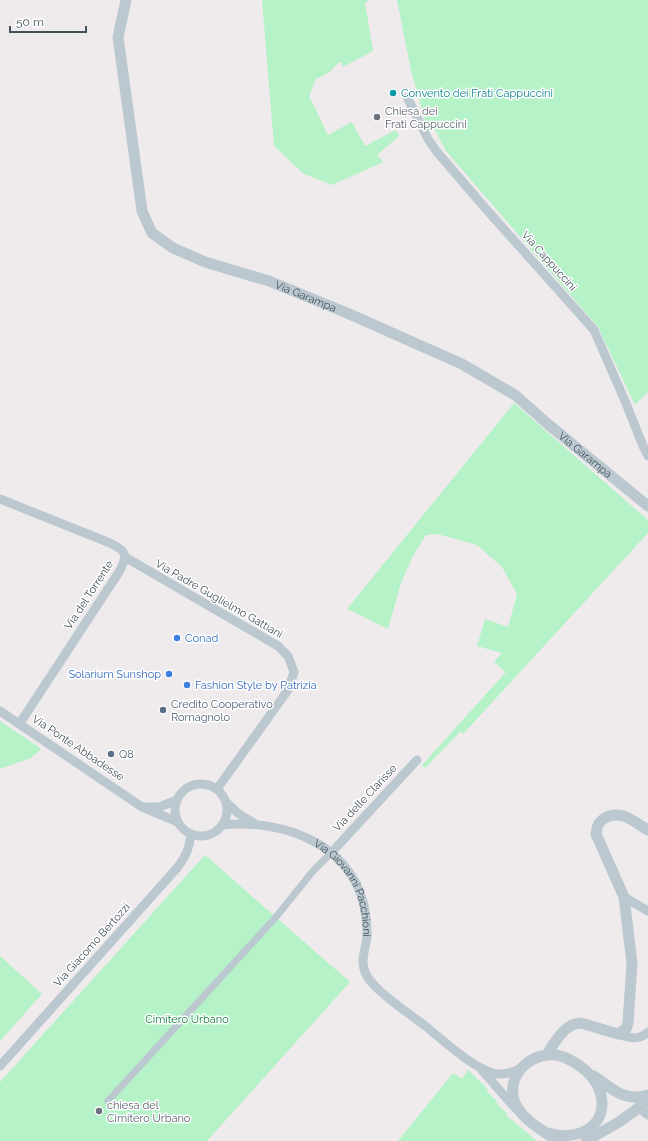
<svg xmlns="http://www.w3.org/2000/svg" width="648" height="1141" viewBox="0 0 648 1141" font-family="Raleway,sans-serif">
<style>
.green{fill:#b5f2c7}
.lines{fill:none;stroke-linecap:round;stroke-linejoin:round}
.pedestrian{stroke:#bbc8d0;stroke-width:7}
.minor{stroke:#bbc8d0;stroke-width:9}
.tertiary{stroke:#bbc8d0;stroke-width:11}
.culture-dot{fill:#0f9aa8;stroke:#fff;stroke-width:1.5}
.worship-dot{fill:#6b7280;stroke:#fff;stroke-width:1.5}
.shop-dot{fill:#3f7fe0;stroke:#fff;stroke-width:1.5}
.service-dot{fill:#5c6f8a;stroke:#fff;stroke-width:1.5}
.labels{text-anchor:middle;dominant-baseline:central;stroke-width:3;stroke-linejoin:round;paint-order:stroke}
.culture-label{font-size:11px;fill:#0d838f;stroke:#fff;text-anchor:start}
.worship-label{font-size:11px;fill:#5b616d;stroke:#fff;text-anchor:start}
.street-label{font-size:11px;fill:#43515a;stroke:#fff}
.shop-label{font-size:11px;fill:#366cbe;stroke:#fff;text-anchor:start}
.service-label{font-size:11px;fill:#4e5e75;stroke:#fff;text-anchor:start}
.park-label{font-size:11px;fill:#0f803e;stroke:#fff}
</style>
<rect width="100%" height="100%" fill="#efebec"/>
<g class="green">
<polygon points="262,0 371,0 365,2 373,51 343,67 341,62 337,64 330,72 316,79 309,96 328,135 352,122 365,146 396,130 399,136 377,155 383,162 332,185 304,174 274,146"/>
<polygon points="397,0 648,0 648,392 635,405 598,327 446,151 435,130 428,131 411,71"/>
<polygon points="514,403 648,520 648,533 463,734 461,731 425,768 422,765 506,672 494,662 502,653 477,646 485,619 508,627 517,594 502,567 477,545 437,534 426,535 413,556 401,583 388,629 347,609"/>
<polygon points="0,721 37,746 41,749 31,758 0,769"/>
<polygon points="205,855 350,982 207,1141 0,1141 0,1082"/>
<polygon points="0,956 42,994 0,1041"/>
<polygon points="468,1070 488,1089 486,1091 497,1101 496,1103 507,1113 506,1115 537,1141 398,1141 453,1073 462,1079"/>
</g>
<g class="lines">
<polyline class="pedestrian" points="108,1101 276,917 313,871 331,853"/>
<g class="minor">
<polyline points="407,97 428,139 437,152 486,209 594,330 625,401 643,446 648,456"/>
<path d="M0,499L110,543C127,551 128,556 119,572L20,723"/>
<polyline points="125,557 278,646 288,656 294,672 288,690 217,789"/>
<polyline points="0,711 142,807 178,822"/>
<circle cx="201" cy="810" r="26"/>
<polyline points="227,803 239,814 254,823"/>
<polyline points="146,807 159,807 177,800"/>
<path id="s1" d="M222,825C286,818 359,847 366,918C367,924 367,931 367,936C366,948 360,960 365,972C367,977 370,981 374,985C388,1000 407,1012 424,1025C443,1040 470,1066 493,1073C503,1076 513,1072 522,1068"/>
<polyline points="331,853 417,760"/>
<polyline points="624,897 648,911"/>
<path d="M618,1034C629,1038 638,1041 648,1032"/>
<path d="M0,1066L177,868C186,856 189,849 191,834"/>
<polyline points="481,1069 516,1109"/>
<polyline points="639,1108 648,1115"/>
</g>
<g class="tertiary">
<path id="s2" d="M126,0L118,37L142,211L152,233L173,248L205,262L269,281L347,313L462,364L515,395L549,425L648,506"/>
<path d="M547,1054C555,1042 565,1023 581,1023L618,1034L626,1029L628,1023L632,963L624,897L596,834C597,827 598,822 605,818C621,809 634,822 648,830"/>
<path d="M594,1076C611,1088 625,1103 648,1095"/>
<path d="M548,1133C571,1141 603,1131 602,1102C601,1082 585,1067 568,1059C539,1044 503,1072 515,1103C523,1121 542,1129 557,1141"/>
<polyline points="586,1141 619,1122 648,1101"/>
</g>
</g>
<circle class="culture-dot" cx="393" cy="93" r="4"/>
<g class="worship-dot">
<circle cx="377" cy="117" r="4"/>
<circle cx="99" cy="1111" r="4"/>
</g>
<g class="shop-dot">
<circle cx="177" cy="638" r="4"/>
<circle cx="169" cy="674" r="4"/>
<circle cx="187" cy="685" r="4"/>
</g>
<g class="service-dot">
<circle cx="163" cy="710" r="4"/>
<circle cx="111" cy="754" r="4"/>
</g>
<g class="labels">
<g class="culture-label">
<text x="401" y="93">Convento dei Frati Cappuccini</text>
</g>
<g class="worship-label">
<text x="385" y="111">Chiesa dei<tspan x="385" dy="13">Frati Cappuccini</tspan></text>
<text x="107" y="1105">chiesa del<tspan x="107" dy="13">Cimitero Urbano</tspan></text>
</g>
<g class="street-label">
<text transform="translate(549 261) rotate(48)">Via Cappuccini</text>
<text stroke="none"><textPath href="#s2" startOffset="405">Via Garampa</textPath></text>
<text stroke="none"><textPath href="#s2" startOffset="729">Via Garampa</textPath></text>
<text transform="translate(89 595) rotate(-57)">Via del Torrente</text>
<text transform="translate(219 599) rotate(30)">Via Padre Guglielmo Gattiani</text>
<text transform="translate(78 748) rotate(34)">Via Ponte Abbadesse</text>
<text transform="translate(365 798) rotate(-47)">Via delle Clarisse</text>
<text stroke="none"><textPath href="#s1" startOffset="153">Via Giovanni Pacchioni</textPath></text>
<text transform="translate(92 945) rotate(-48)">Via Giacomo Bertozzi</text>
</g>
<g class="shop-label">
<text x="185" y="638">Conad</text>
<text x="161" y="674" text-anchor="end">Solarium Sunshop</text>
<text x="195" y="685">Fashion Style by Patrizia</text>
</g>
<g class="service-label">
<text x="171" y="704">Credito Cooperativo<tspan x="171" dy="13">Romagnolo</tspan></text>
<text x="119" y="754">Q8</text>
</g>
<g class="park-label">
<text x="187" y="1019">Cimitero Urbano</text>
</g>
</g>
<path d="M10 26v6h76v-6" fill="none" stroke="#43515a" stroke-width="2"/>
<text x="16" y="26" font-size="12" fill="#43515a" stroke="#ffffff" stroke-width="3" paint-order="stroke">50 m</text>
</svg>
